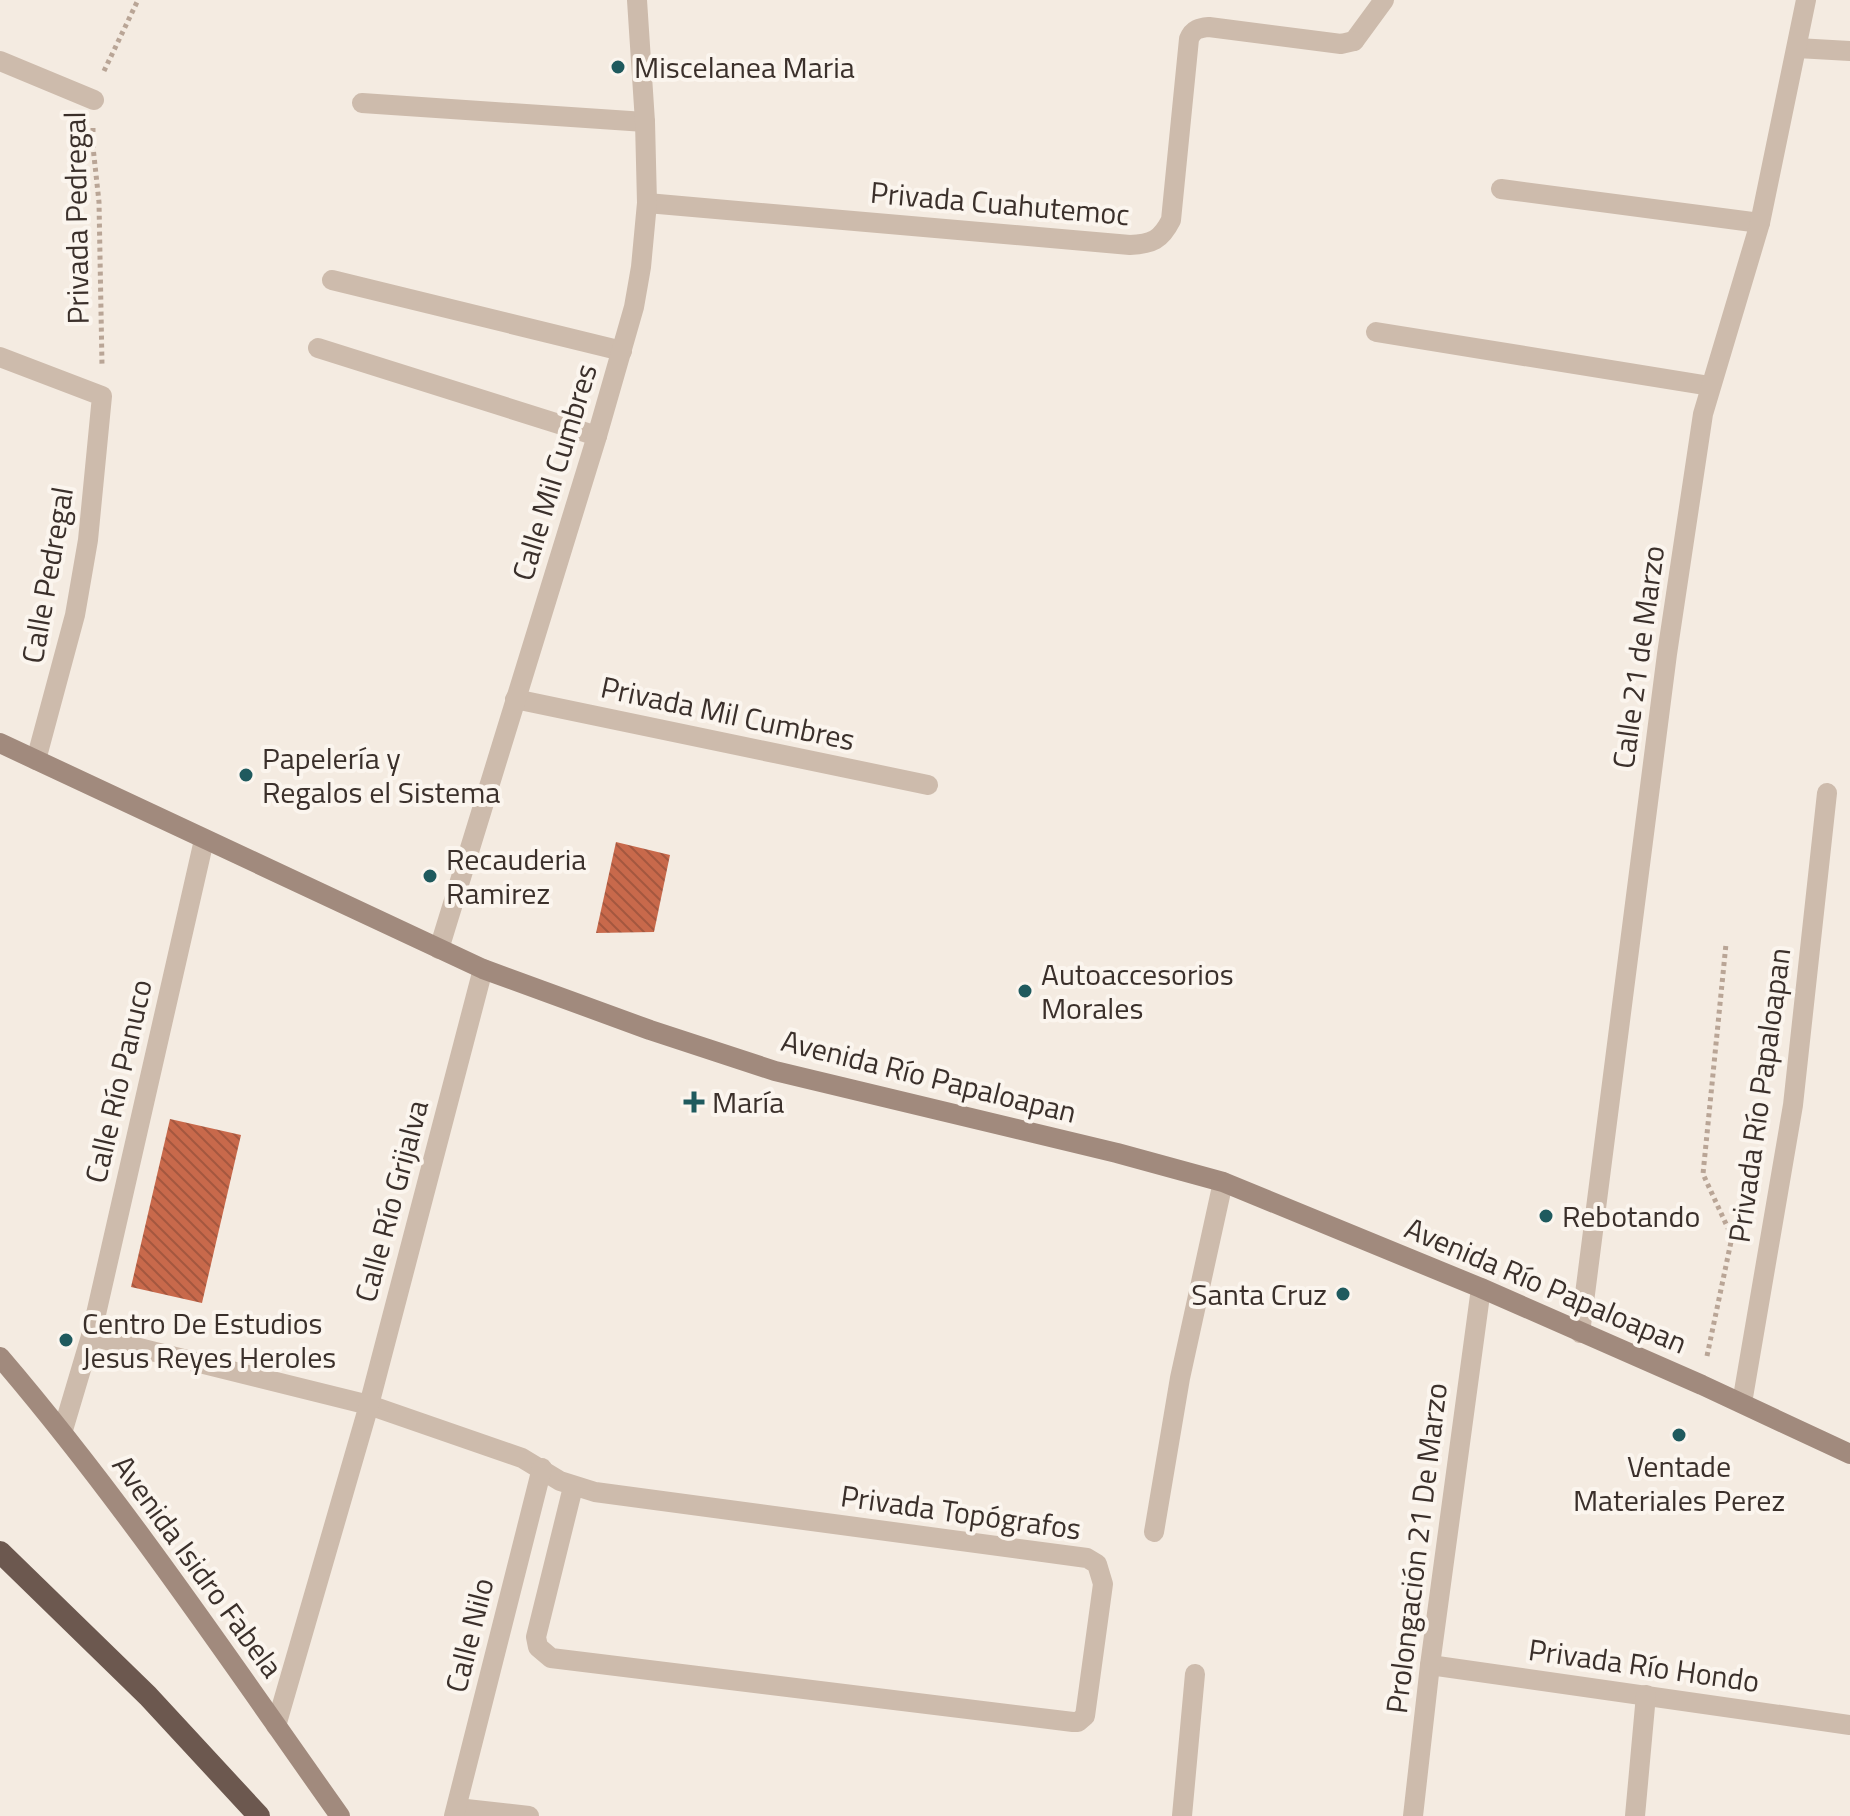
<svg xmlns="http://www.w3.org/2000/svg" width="1850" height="1816" viewBox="0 0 1850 1816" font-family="'Titillium Web',sans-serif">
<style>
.building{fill:url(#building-back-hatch)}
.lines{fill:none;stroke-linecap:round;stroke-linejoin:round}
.path{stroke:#b9a596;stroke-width:5;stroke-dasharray:4 4;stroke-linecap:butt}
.pedestrian{stroke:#cdbbac;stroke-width:20}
.minor{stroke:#cdbbac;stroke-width:20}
.secondary{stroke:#a18a7d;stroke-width:20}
.trunk{stroke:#6c584f;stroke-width:22}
.poi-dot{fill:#1f5a5e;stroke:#fbf5ee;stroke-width:3}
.labels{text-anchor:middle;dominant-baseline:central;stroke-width:8;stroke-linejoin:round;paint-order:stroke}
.poi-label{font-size:30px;fill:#3b302b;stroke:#fbf5ee;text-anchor:start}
.street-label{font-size:30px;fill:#3b302b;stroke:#fbf5ee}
</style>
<defs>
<pattern id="building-back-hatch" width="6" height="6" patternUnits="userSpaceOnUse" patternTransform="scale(2)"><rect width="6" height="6" fill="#c8694b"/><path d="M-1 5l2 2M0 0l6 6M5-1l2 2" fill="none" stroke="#a4573f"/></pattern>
</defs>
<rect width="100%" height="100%" fill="#f4ebe1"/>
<g class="building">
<polygon points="616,842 670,855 654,932 596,933"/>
<polygon points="170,1119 241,1135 202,1303 131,1287"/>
</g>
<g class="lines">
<g class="path">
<polyline points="104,71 138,0"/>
<polyline points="93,128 93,147 99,202 102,365"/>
<polyline points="1707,1356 1732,1237 1703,1174 1726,944"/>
</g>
<polyline class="pedestrian" points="1354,41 1384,0"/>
<g class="minor">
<polyline points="1797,48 1850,51"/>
<polyline points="0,61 94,100"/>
<polyline points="362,103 645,122"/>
<polyline points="1501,189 1760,223"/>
<path d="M647,203L1130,245C1152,244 1161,240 1171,220L1189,39C1193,29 1199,28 1209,27L1341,44L1354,41"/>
<polyline points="332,280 622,351"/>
<polyline points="1376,332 1710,386"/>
<polyline points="318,348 597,436"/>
<polyline points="0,357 102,396 88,540 75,615 36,760"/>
<polyline points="515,699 928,785"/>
<polyline points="439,949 597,436 634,307 641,267 647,203 645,122 637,0"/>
<polyline points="1580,1333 1667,654 1703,414 1760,223 1806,0"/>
<polyline points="91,1336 369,1405 522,1458 560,1481 595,1492 1087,1558 1097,1564 1103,1584 1085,1716 1078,1722 1073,1722 551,1658 538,1647 536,1637 573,1487"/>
<polyline points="1742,1403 1793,1105 1827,793"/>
<polyline points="63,1430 91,1336 204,840"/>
<polyline points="1154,1532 1180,1378 1223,1182"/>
<polyline points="1430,1665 1850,1725"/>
<polyline points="276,1726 369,1405 483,969"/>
<polyline points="457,1808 529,1816"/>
<polyline points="454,1816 542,1468"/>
<polyline points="1182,1816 1195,1674"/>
<polyline points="1413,1816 1430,1665 1481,1288"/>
<polyline points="1635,1816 1646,1695"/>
</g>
<g class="secondary">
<polyline points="0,743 483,969 650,1030 775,1071 1117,1153 1223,1182 1481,1288 1702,1385 1850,1454"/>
<path d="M0,1357C124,1502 230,1661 340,1816"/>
</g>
<polyline class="trunk" points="0,1552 148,1696 259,1816"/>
</g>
<g class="poi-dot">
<circle cx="618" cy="67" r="8"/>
<circle cx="246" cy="775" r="8"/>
<circle cx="430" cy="876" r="8"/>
<circle cx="1025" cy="991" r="8"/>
<path d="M690 1090h8v8h8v8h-8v8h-8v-8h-8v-8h8z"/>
<circle cx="1546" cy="1216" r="8"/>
<circle cx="1343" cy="1294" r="8"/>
<circle cx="66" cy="1340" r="8"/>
<circle cx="1679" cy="1435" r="8"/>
</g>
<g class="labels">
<g class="poi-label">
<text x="634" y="67">Miscelanea Maria</text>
<text x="262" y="758">Papelería y<tspan x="262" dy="34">Regalos el Sistema</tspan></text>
<text x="446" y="859">Recauderia<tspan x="446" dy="34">Ramirez</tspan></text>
<text x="1041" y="974">Autoaccesorios<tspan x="1041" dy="34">Morales</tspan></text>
<text x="712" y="1102">María</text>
<text x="1562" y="1216">Rebotando</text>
<text x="1327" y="1294" text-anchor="end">Santa Cruz</text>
<text x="82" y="1323">Centro De Estudios<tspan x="82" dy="34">Jesus Reyes Heroles</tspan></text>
<text x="1679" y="1466" text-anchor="middle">Ventade<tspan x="1679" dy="34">Materiales Perez</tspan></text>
</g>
<g class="street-label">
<text transform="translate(1000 203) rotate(5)">Privada Cuahutemoc</text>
<text transform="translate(76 218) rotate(-91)">Privada Pedregal</text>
<text transform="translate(554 472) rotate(-73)">Calle Mil Cumbres</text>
<text transform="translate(47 575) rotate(-80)">Calle Pedregal</text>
<text transform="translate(1638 657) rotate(-82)">Calle 21 de Marzo</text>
<text transform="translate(728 713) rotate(12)">Privada Mil Cumbres</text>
<text transform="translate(929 1076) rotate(14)">Avenida Río Papaloapan</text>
<text transform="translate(118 1081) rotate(-77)">Calle Río Panuco</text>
<text transform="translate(1759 1095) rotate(-82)">Privada Río Papaloapan</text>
<text transform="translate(391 1201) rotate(-75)">Calle Río Grijalva</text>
<text transform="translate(1546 1285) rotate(23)">Avenida Río Papaloapan</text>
<text transform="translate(961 1512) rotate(8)">Privada Topógrafos</text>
<text transform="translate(1416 1548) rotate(-83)">Prolongación 21 De Marzo</text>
<text transform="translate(198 1566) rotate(54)">Avenida Isidro Fabela</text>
<text transform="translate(469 1635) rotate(-76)">Calle Nilo</text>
<text transform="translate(1644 1665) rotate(8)">Privada Río Hondo</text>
</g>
</g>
</svg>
